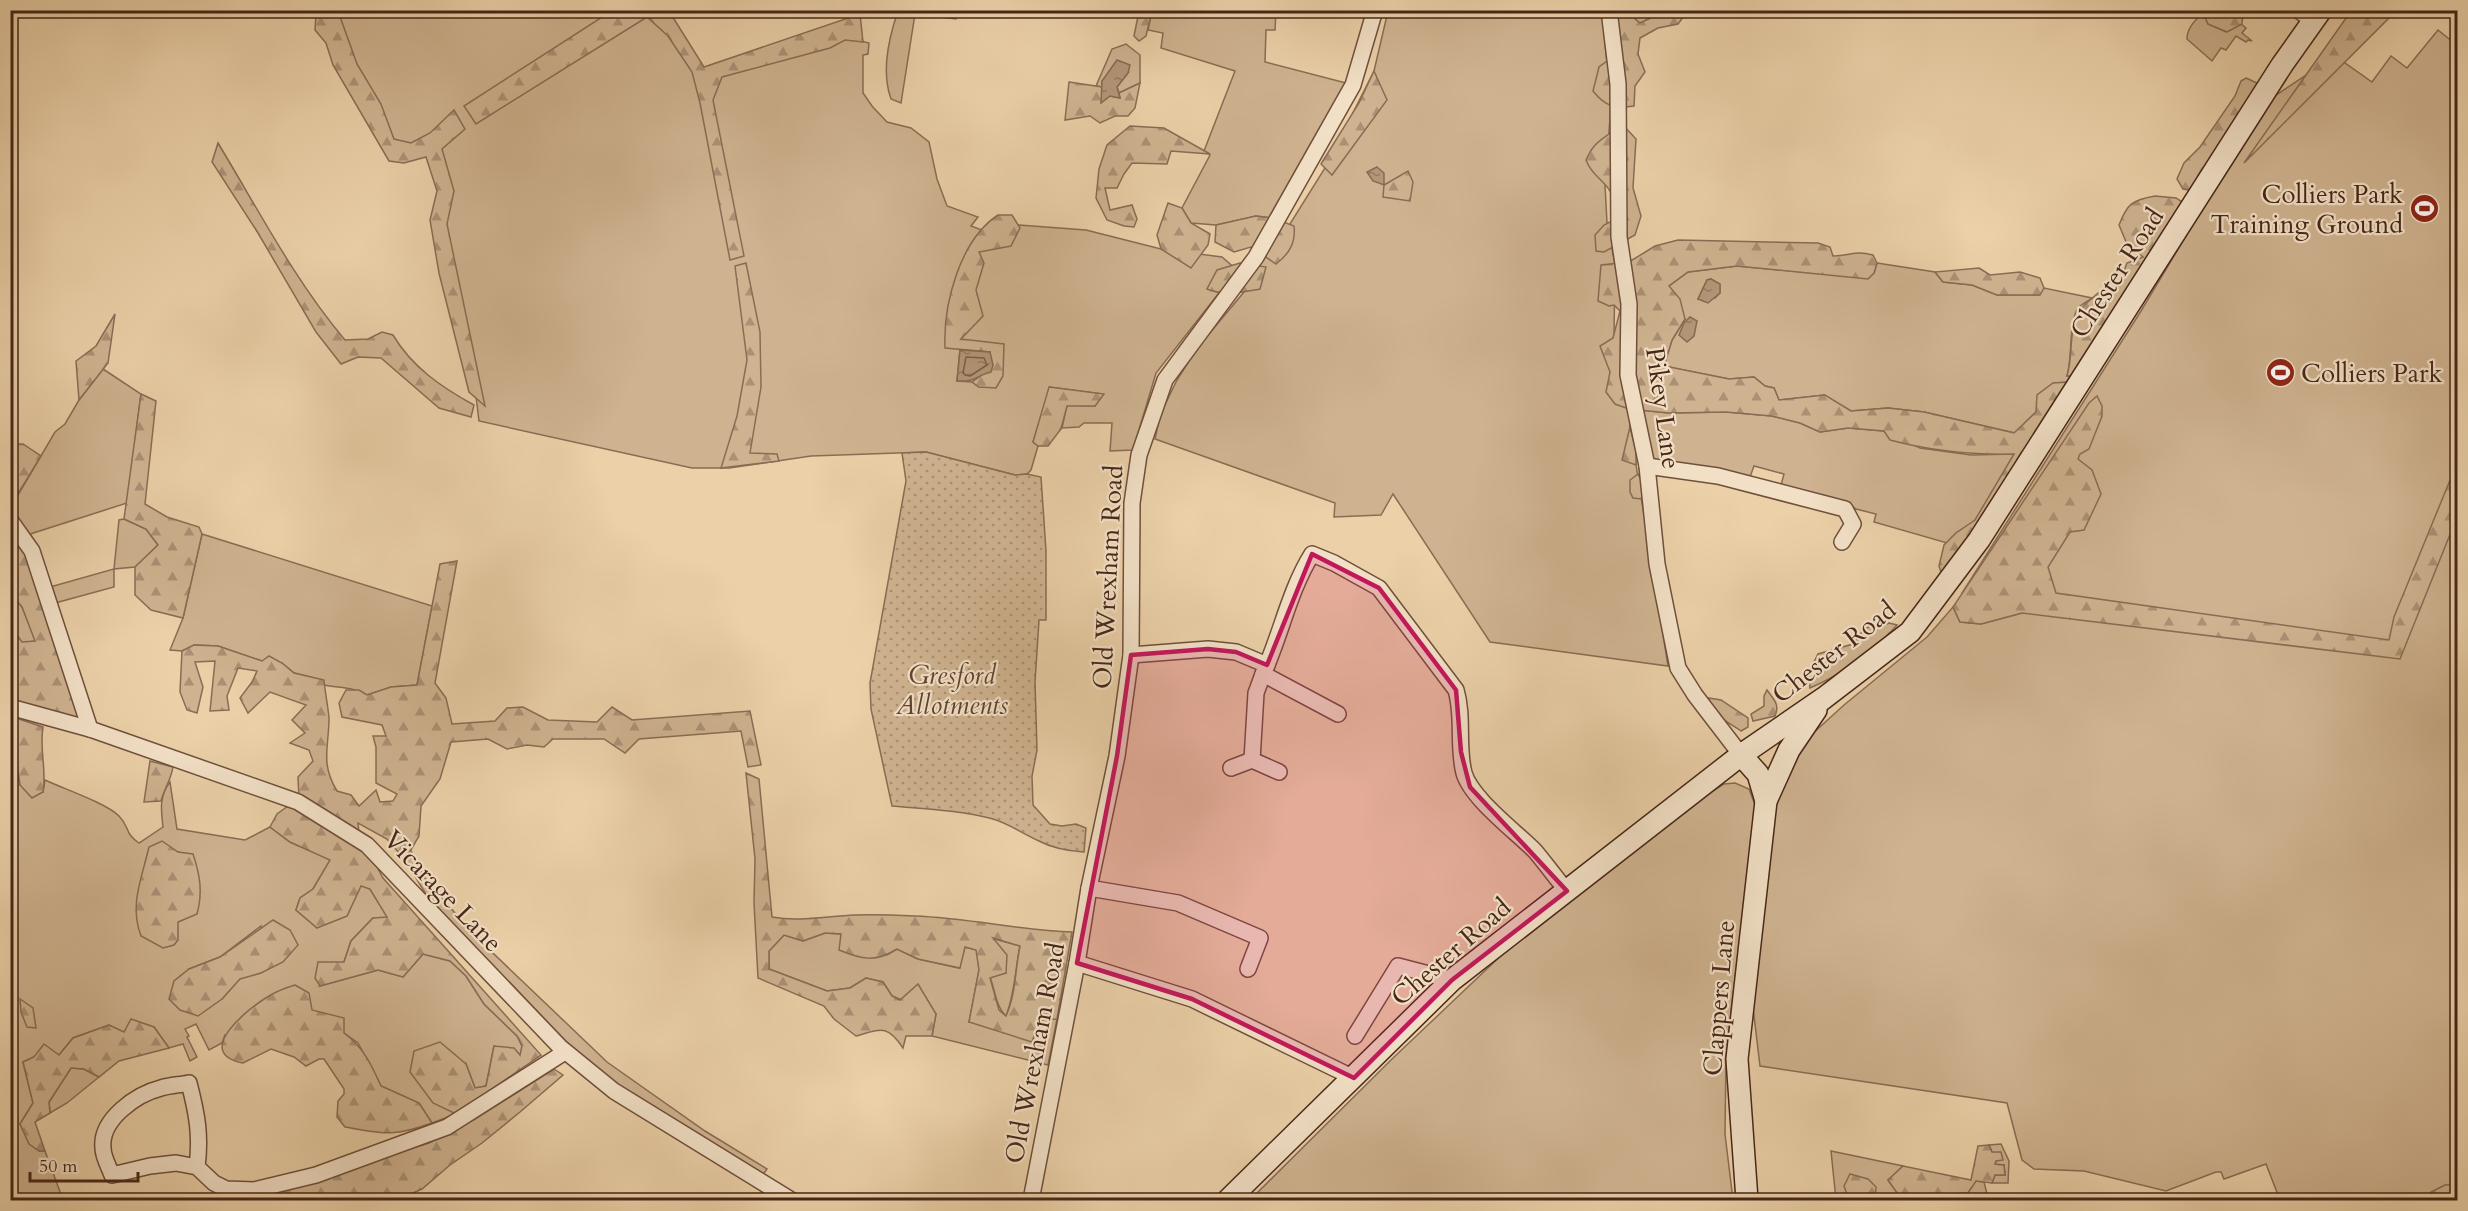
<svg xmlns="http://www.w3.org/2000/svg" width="2468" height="1211" viewBox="0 0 2468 1211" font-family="Cardo,serif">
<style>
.green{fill:#cfb390;stroke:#8a6c54;stroke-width:1.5;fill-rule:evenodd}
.forest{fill:url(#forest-firs);stroke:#8a6c54;stroke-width:1.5;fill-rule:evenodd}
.garden{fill:url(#garden-dots);stroke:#8a6c54;stroke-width:1.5}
.water{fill:url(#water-ripples);stroke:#876951;stroke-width:1.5}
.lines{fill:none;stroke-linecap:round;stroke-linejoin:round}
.shore{stroke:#7c5e48;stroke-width:1.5}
.minor-casing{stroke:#6f503c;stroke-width:18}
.secondary-casing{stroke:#462618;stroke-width:24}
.minor{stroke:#f2e0c6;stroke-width:15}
.secondary{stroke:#f2e0c6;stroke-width:21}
.marked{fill:#c2185b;fill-opacity:0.2;stroke:#c2185b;stroke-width:4.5;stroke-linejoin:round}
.labels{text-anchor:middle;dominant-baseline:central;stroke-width:4.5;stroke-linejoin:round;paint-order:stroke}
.poi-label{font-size:26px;fill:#462618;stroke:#f2e0c6;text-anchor:end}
.street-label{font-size:26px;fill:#462618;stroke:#f2e0c6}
.park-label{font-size:26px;font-style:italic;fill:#614230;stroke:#f2e0c6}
</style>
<defs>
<pattern id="forest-firs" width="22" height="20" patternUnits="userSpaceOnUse" patternTransform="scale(1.5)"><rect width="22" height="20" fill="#cfb390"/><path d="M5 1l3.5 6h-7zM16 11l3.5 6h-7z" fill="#aa9175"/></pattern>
<pattern id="garden-dots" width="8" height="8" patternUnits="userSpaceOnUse" patternTransform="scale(1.5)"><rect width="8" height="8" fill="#cfb390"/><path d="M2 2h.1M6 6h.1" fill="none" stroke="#aa9175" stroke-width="1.8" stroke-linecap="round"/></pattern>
<pattern id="water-ripples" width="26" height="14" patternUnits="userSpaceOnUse" patternTransform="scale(1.5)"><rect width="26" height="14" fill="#b39677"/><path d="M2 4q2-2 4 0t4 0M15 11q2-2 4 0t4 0" fill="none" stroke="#937a61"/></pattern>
</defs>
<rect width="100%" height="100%" fill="#ebd0a8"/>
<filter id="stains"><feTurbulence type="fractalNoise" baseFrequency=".00333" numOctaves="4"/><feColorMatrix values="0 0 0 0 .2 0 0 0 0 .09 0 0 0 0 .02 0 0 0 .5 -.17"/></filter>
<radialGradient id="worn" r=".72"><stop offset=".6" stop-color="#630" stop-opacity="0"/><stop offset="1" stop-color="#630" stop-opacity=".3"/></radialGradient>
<g class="green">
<path d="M322,11H658L700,76L855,23L857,40L869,43L868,54L863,55V93L872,106L887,122L911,128L929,142L937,179L947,206L978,217L971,226L987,232L1019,225L1086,230L1161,249L1222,257L1237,270L1156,373L1133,450L1110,451L1112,423H1084L1079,427L1062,428L1067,405L1095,406L1103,394L1050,387L1033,442L1038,446L1031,470L1027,474L1015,475L926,452L811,456L729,468H692L479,421L475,388L439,220L446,191L429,144L398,152ZM998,348L993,385L979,387L972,382L957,381L960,350Z"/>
<path d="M898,11H958L956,19L915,14L901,103L891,99C881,72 889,37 898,11Z"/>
<polygon points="1152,11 1276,11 1275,30 1266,30 1265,62 1346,83 1271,218 1256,216 1216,225 1191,223 1182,208 1210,155 1204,151 1235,71 1161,48 1163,33 1148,30"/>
<polygon points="1388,11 1602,11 1611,105 1605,185 1607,223 1615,264 1614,338 1629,409 1630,427 1668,666 1490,642 1393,494 1381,515 1334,517 1335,503 1155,439 1160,415 1177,380 1198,347 1244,292 1263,255 1290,224 1325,168 1374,71"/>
<polygon points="1635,11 1662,11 1660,14 1640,23 1635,19"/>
<path d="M2203,12L2208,24L2226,32L2241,24L2246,28L2242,33L2252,41L2248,40L2246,42L2236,36L2226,50L2221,48L2212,61L2187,39C2187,27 2196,20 2203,12Z"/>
<polygon points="2438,30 2458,46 2457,1200 2280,1200 2266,1164 2224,1179 2221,1172 2216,1172 2166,1191 2084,1171 2034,1169 2022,1160 2007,1103 1760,1066 1752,999 1774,808 1799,746 1844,705 1927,637 1953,607 1960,622 1981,624 2022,613 1962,593 2141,311 2267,101 2335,56 2372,82 2391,56 2407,68"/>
<polygon points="1126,44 1140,55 1140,83 1119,93 1117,87 1128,73 1102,81 1102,87 1096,86 1112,49"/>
<path d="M1877,263L1935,272L1943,282L1972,285L1997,295H2039L2044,288L2092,298C2088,301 2082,304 2079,307C2068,320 2073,357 2067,376H2072L2069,382L2053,383L2036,412L2015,433L1924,412L1888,408L1851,411L1824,395L1779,400L1774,388L1765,386L1754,377L1729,379L1664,366L1672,340L1685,319L1669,286L1688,272L1737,266L1868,278L1874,273ZM1711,279L1720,285V293L1715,298L1698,299L1707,280Z"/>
<polygon points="103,369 141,394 127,503 27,535 11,508 10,499 14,502 55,432 65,424 79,400"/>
<polygon points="1641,410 1669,413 1726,412 1772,416 1800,423 1820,432 1848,428 1884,431 1920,448 1971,455 2015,454 1975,521 1956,533 1947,543 1874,522 1876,514 1856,509 1851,506 1781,485 1784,474 1754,466 1750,477 1658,462 1649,457"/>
<polygon points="124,519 146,529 158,545 135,567 114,569 114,587 55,603 50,587 114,569 119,520"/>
<path d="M202,534L432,606L417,685L391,687L367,695C355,687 338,688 324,685L323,680L294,673L282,663L262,661L218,646L194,645L182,651L170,650L183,618Z"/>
<polygon points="11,594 22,607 36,641 22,643 11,626"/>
<path d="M10,727L20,785L43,792L45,780C64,789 106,803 119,816C130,827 124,833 139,843L163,827C161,810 159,796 170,782L177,829L245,840L270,827L290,842L331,859L313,889L300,898L296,910L317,928L347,916L361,885L370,889L388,918H373L351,941L344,962L320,986L378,970L403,977L423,954L450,961L466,976L484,1004L517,1036L522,1046L521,1056L494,1046L486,1086L475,1088L466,1064L456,1114L432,1123L419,1103L381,1086L358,1043L344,1033L225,1035L222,1043L209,1050L196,1024L185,1029L189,1036L187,1037L197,1057L190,1061L183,1044L169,1048L154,1027L124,1033L109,1025L73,1038L59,1055L34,1057L23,1062L33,1103L20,1124L39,1151H45L63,1200H11ZM149,848L178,852L197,913L178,922L145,864ZM261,926V973L240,978L222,999L189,969L220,957Z"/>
<polygon points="1735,783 1749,789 1755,805 1726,1057 1725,1134 1733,1200 1250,1200 1392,1059 1509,948 1703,797 1724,784"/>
<polygon points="410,849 425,878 473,934 607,1062 705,1131 767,1169 762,1176 616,1086 582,1058 427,896 405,860"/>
<polygon points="825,933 842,934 887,955 897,949 918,959 959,968 965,947 977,950 979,970 969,1022 1057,1019 1048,1065 932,1036 936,1014 892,996 883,982 866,978 850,988 827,991 769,969 769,951 784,935 803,941"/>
<path d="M991,938L1020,946C1015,970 1015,993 1006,1016C996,1007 995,990 990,977L1006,973Z"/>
<polygon points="71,1068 84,1069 99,1077 67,1103 50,1113 49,1102"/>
<polygon points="2001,1144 2009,1161 2008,1183 1992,1183 1995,1175 2005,1175 2004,1165 1995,1165 1996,1161 1989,1145"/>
<polygon points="1831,1151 1903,1166 1888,1180 1898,1194 1895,1200 1848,1197 1852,1200 1836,1200"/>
<polygon points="1976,1181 1984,1182 1988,1198 1980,1200 1952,1200 1952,1194"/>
</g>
<g class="forest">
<polygon points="613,10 669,11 704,67 860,14 863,42 845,40 830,48 722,77 713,100 744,256 730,260 700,103 692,72 668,36 647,17 476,124 464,106"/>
<polygon points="338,11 357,64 381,104 394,139 411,143 430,133 454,110 465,129 442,149 454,191 447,224 485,406 469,392 439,273 430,220 437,191 426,157 404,163 389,161 333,65 326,43 315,30 316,15"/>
<polygon points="1139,11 1152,11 1146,36 1139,41 1134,36"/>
<path d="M1610,11H1635V19L1640,23L1660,14L1662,11H1682L1684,16L1678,24L1658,28L1640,38L1638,54L1645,72L1635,86L1634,106C1614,109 1605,106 1593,91L1599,67L1615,55Z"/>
<polygon points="2202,11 2243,11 2242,24 2227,32 2208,24"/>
<polygon points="2351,11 2396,11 2244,163"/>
<polygon points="1374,71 1387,100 1332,175 1321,164 1359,103"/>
<polygon points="2246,78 2257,83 2258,91 2194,191 2183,189 2177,179 2184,163 2200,147 2235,96 2241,81"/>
<polygon points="1069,82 1102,87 1102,102 1110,96 1120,98 1119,93 1140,83 1135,108 1128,116 1115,116 1100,123 1090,116 1065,120"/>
<path d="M1620,125H1623L1636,139L1633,188L1641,216L1635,235L1604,252L1596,251L1595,235L1604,225L1614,220C1614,212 1615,202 1612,195C1606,180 1592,177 1586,160C1595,139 1604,140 1620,125Z"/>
<polygon points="1130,126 1164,128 1210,154 1171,151 1167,164 1132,163 1124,174 1117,188 1105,188 1110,210 1132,205 1137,219 1134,227 1124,226 1107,220 1096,198 1099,169 1107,145"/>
<path d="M218,143C258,209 295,281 345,340L368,339L382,332L393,335C412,367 441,387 474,405L471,417L439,408L381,358L358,357L341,364L316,332L258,233L212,162Z"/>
<polygon points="1408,171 1413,182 1410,201 1383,197 1384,185"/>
<path d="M2155,196L2176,198L2185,204L2072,376H2067C2075,350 2065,318 2089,301C2104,289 2097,290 2118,287L2127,263L2143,257L2127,244L2119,225C2127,204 2132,200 2155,196Z"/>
<polygon points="1168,203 1182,208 1191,223 1210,234 1208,245 1191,268 1161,249 1157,235"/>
<path d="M998,215H1012L1020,228L1011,246L979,252L984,263L976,290L983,316L961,339L1004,344L1003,376L996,388L979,387L972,382L983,374L990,352L945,348C943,304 960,240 998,215Z"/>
<path d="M1256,216L1273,218L1294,226C1296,243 1289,254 1276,264L1251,247L1234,252L1215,242L1216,225Z"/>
<path d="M1678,240L1818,243L1830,247L1833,256C1851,256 1854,250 1873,255L1877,263L1874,273L1868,279L1737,266L1688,272L1669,286L1680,299L1685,319L1672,340L1664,366L1729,379L1754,377L1765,386L1774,388L1779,400L1825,395L1851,411L1888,408L1924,412L2014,433L2036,412L2037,395L2053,383L2069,382L2026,457L1942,575L1939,566L1944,545L1956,533L1975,520L2014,454C1972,455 1931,451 1890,440L1884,431L1848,428L1820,432L1800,423L1772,416L1726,412L1669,413L1629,409L1615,404L1606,392L1610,372L1600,346L1613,338L1620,311L1614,305L1609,306L1598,301L1601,265L1629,262L1655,246Z"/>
<polygon points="746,263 760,332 761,387 750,453 777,454 779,461 721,468 737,416 747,360 735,266"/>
<path d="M1240,263L1266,267L1260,289C1243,292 1223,296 1207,289L1217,270Z"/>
<polygon points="1979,268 1990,275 2020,272 2040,278 2044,288 2040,295 1997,295 1972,285 1943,282 1935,272"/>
<polygon points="115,314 108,363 79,400 76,361 96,346"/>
<polygon points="1049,387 1104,394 1095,406 1067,406 1061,429 1048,446 1038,446 1033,442"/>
<polygon points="141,394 156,401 145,504 167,517 199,527 202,534 183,618 151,610 135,595 135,567 158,545 146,529 124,519"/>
<polygon points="2097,396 2102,406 2102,416 2089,449 2080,454 2078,459 2092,470 2101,494 2084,530 2070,532 2048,567 2056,593 2389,640 2394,617 2457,463 2457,517 2400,659 2022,613 1981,624 1960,622 1953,607 2089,403"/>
<polygon points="1630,427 1636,451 1636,465 1622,460"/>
<polygon points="10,444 23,444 41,456 13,502 10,499"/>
<polygon points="1638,474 1644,485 1642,499 1633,498 1630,492 1630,480"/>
<polygon points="11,525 28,553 84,721 11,700 10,626 22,642 35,641 22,607 11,594"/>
<path d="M457,561L435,683L446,698L452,724L495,721L507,708L523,707L548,720L597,722L612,707L632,720L750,711L761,765L748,767L741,731L639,739L625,753L604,739H553L544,747L527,745L507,749L488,739L451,742L440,779L421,806L419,836L405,860L387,839L358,823L359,833L383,878L541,1055L456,1114L433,1103L410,1072L414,1051L440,1042L466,1064L475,1088L486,1086L494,1046L514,1048L520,1055L522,1046L517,1036L484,1004L466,976L450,961L423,954L403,977L378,970L320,986L315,978L318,962H344L351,941L373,918L387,917L370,889L361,886L347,916L317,928L296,910L300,898L313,889L330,860L290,842L270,827L277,814L299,798L298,777L313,761L309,750L290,743L305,733L292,720L306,705L270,692L248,713L240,698L252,682L257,671L238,668L227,696L229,710L210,711L215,661L195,662L203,687L197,713L187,710L180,692L182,651L194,645L218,646L262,661L269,656L282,663L294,673L324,680C325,692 328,706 329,718C329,747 320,763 337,791L351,795L359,806L376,790L380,802L393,801L397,794L376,783V747L373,736H386L382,725L342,717L339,703L346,690H359L367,695L391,687L417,685L440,564Z"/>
<path d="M1889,623L1897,625C1875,651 1841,675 1810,688L1808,674L1818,654L1853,644L1864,629L1875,624L1883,626Z"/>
<path d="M1767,690C1774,700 1780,704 1775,716L1753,721L1751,714L1764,706V696Z"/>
<path d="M1709,698L1721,700L1748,718V727L1741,731C1728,722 1712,716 1709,698Z"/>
<path d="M10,716L43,727C39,749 47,770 43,792L32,798L20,785Z"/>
<path d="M150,761L173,767C171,780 164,789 161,801L144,802Z"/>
<path d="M746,773L759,779L772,917C799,922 827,916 855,915C875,914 895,915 915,916C968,918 1019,930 1072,932L1057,1019L1040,1020L1032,1042L969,1022L979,970L976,950L965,947L960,968L918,959L897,949C875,963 861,959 839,950L841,934L825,933L803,941L784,935L769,951V969L827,991L850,988L866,978L883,982L892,996L900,1000L918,984L936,1014L932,1036H906L903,1048C887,1024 881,1029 856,1036L834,1019L824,1006L758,978L754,903L755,859ZM993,938L1020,946C1015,970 1016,994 1006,1016L999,1010L990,978L1006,973L1007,955Z"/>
<path d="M162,841L178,852L193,854C200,875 203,892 197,914L178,922V940L174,945L163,948L141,936C129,905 142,878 149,847Z"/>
<polygon points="273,920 290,930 298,945 283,962 261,973 240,979 222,999 198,1016 180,1010 169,999 174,981 189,969 220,957"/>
<path d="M295,985L309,993L312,1010L344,1018V1033C364,1048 371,1064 381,1086L419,1103L432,1123C393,1137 385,1134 345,1127L337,1117L338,1101L344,1094V1089L324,1059H319L306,1066L294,1057L271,1049L243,1063C191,1053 250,1007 269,996C277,991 285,988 295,985Z"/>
<polygon points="20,999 33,1008 36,1028 27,1027 21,1012"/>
<polygon points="131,1019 154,1027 169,1048 119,1061 99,1077 84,1069 71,1068 49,1102 50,1113 35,1122 45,1151 39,1151 29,1144 20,1124 33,1103 23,1062 34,1057 44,1044 59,1055 73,1038 109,1025 124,1032"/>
<polygon points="554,1069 563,1075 520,1112 482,1143 450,1165 422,1189 397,1200 271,1200 269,1191 429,1143 475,1119"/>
<polygon points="1989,1145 1992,1152 2001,1152 2003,1160 1996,1161 1995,1164 2004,1165 2005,1175 1995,1175 1992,1183 1976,1181 1968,1193 1952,1194 1952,1200 1895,1200 1898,1194 1888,1180 1903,1166 1971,1180 1978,1146"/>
<polygon points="1850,1174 1868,1179 1876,1187 1875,1200 1852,1200 1848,1197 1844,1186"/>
<polygon points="2457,1184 2457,1200 2429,1200 2431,1192 2445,1185"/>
</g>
<path class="garden" d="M926,452L1015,475L1027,474L1041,477L1046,551V620H1039L1035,682L1037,750L1032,776L1033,805L1050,824L1062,826L1076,824L1086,828L1084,852C1069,851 1052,848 1039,841C1023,834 1010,824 993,819C960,810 925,809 892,806L871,709L870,683L906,481L902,453Z"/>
<g class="water">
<polygon points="1117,60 1130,65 1128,73 1117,87 1120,98 1110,96 1101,103 1102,81"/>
<polygon points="1377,167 1384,173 1384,185 1373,181 1367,172"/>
<polygon points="1711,279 1720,284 1720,293 1708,303 1698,299 1707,280"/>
<polygon points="1690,317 1697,321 1694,336 1687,342 1679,335 1684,323"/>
<path d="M960,350L990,352L993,365L991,372C974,376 978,382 957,381Z"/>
</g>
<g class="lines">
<polygon class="shore" points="966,357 984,358 987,365 970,376 965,375 963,373"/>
<defs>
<g id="minor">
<polyline points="1609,10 1618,84 1619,237 1629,304 1628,375 1647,466 1657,564 1678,668 1695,695 1741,755"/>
<polyline points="2298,10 2313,21"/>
<polyline points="1647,466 1718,476 1845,509 1853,524 1842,542"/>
<polyline points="10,520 32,551 90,729"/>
<polyline points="1131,655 1208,649 1236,652 1267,665"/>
<polyline points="10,707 90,729 298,802 367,845 560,1047 614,1091 791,1200"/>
<path d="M1338,714L1263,674C1281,635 1289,591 1312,554L1334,563L1379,588L1456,690C1464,717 1457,746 1464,773C1471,798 1515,831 1535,851C1546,864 1556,878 1567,891"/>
<polyline points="1252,760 1256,693 1263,674"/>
<polyline points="1231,768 1252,760 1279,772"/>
<polyline points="1089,888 1178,903 1260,938 1248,969"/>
<polyline points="1077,963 1192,999 1354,1078"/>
<polyline points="1355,1036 1398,966 1452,980"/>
<path d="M197,1167C201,1135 197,1114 189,1083C180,1085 170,1085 161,1088C137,1094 100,1119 103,1148C103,1157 109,1167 112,1175L150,1166L176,1163L197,1167L214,1183L226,1189L254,1190L316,1175L447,1127L565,1052"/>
<polyline points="1031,1200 1077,963 1089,888 1117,756 1131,655 1132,503 1139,455 1165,380 1256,257 1353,85 1375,10"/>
</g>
<g id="secondary">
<polyline points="1741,755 1758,774 1766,801"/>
<polyline points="1228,1200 1452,980 1741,755 1824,698 1910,632 1979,540 2282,65 2321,10"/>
<polyline points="1747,1200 1737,1059 1766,801 1789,750 1816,710"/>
</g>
</defs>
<use href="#minor" class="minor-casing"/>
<use href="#secondary" class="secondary-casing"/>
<use href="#minor" class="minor"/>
<use href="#secondary" class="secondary"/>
</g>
<path class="marked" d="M1312,554L1379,588L1456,690L1461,752L1470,787L1567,891L1452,980L1354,1078L1192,999L1077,963L1117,756L1131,655L1208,649L1236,652L1267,665Z"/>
<defs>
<symbol id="stadium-disc" viewBox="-11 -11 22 22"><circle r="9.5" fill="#8f2418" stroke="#f2e0c6"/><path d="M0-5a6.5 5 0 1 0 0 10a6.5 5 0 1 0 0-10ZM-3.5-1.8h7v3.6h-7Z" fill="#fff"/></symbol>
</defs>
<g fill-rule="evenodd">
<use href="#stadium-disc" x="2408" y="192" width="33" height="33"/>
<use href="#stadium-disc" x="2264" y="356" width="33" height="33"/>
</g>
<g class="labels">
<g class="poi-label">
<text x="2403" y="194">Colliers Park<tspan x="2403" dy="30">Training Ground</tspan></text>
<text x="2301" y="373" text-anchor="start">Colliers Park</text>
</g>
<g class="street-label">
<text transform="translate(2117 273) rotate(-57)">Chester Road</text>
<text transform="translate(1663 408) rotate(82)">Pikey Lane</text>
<text transform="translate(1108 577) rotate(-87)">Old Wrexham Road</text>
<text transform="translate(1834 652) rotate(-38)">Chester Road</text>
<text transform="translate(443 891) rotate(46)">Vicarage Lane</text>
<text transform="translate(1451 952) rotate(-41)">Chester Road</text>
<text transform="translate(1719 998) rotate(-85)">Clappers Lane</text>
<text transform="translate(1035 1053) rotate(-79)">Old Wrexham Road</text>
</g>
<g class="park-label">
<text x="952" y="675">Gresford<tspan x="952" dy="30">Allotments</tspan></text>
</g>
</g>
<rect width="2468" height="1211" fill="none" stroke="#ebd0a8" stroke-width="36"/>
<rect x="12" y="12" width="2444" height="1187" fill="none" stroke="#462618" stroke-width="3"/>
<rect x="18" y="18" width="2432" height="1175" fill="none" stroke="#462618" stroke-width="1.5"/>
<path d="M30 1172v9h108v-9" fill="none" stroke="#462618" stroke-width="3"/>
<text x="39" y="1172" font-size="18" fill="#462618" stroke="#f2e0c6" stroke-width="4.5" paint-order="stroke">50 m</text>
<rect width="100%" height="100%" filter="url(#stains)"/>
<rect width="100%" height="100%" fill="url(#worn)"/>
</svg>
